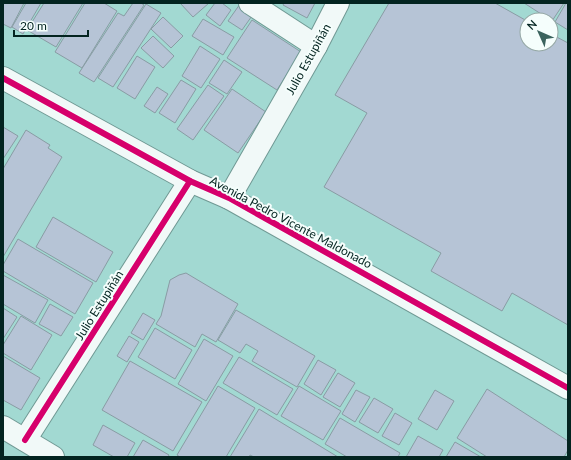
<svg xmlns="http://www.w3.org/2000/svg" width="571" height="460" viewBox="0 0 571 460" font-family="Lato,sans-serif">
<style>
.building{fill:#b6c4d6;stroke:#899ca4}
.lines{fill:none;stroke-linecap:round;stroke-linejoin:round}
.minor-casing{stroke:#709994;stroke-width:24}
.major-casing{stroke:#709994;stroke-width:24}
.minor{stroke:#f1f9f8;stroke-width:22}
.major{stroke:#f1f9f8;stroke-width:22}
.cycleway-casing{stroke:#f5fefc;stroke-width:8}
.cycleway{stroke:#d6006c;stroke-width:6}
.labels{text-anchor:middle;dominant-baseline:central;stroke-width:4;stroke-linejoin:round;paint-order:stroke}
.street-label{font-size:12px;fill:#032420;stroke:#f5fefc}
</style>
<rect width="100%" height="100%" fill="#a2d9d2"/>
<g class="building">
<polygon points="3,3 24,3 11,28 3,24"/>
<polygon points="26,3 41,3 23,34 12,27"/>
<polygon points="44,3 83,3 56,47 27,30"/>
<polygon points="85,3 104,3 117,11 82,68 55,52"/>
<polygon points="133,3 141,3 144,5 94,82 79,73 118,13 124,16"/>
<polygon points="180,3 209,3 193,17"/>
<polygon points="215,3 222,3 231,10 220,26 206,15"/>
<polygon points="284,3 315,3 307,18 283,5"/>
<polygon points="389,3 495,3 527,21 527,44 551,44 551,34 568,43 568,325 512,293 502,311 431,271 441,253 324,187 367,113 335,95"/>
<polygon points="524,3 564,3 552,21"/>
<polygon points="566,3 568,3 568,30 555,22"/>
<polygon points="146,4 161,13 113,87 98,78"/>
<polygon points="240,4 254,13 242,30 228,21"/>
<polygon points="163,17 183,36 171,48 151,29"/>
<polygon points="203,19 234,37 223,55 192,36"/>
<polygon points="252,20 301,52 277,90 227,58"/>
<polygon points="153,36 174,56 163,68 141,48"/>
<polygon points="200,46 220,59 201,88 182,76"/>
<polygon points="137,56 155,67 135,99 117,88"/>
<polygon points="224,60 242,72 227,94 209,83"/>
<polygon points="181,80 196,89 175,123 159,113"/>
<polygon points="208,85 224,96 193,140 177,129"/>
<polygon points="157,87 168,94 155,113 144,106"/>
<polygon points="232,89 266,112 238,153 204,130"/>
<polygon points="3,127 18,136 3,159"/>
<polygon points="26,130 50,145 48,148 62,157 3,257 3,169"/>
<polygon points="53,217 113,252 96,282 36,247"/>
<polygon points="18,239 93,283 75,314 3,271 3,265"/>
<polygon points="186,273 238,304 216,342 202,334 195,347 156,324 161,316 170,280 179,275"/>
<polygon points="3,275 48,300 35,323 3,304"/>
<polygon points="50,304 73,317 61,336 39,324"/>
<polygon points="3,308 17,317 3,339"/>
<polygon points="236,310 315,356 297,387 252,361 258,351 246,344 240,353 218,340"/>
<polygon points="143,313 155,320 143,340 131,333"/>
<polygon points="21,316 52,335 31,370 3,353 3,345"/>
<polygon points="155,328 192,350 175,379 138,357"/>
<polygon points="129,336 139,342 127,362 117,356"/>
<polygon points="204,339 233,356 206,401 178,384"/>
<polygon points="3,356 40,378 21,410 3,400"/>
<polygon points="239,357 293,389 277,415 223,383"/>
<polygon points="318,360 336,370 321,395 304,384"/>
<polygon points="130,361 202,402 173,451 102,410"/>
<polygon points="338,373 355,383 340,407 323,397"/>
<polygon points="218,386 255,408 226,457 180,457 177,455"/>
<polygon points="299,386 341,411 323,440 281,416"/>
<polygon points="487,389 568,441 568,450 564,457 487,457 457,438"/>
<polygon points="356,390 370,397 355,422 342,414"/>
<polygon points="435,390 454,401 437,430 418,419"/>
<polygon points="374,398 393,409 378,433 359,422"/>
<polygon points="259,409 338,457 254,457 250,455 249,457 230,457"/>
<polygon points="395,413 412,423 399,445 382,436"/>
<polygon points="340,418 400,453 398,457 347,457 325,444"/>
<polygon points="103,425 135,443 127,457 114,457 93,445"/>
<polygon points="418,436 443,450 439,457 406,457"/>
<polygon points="143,440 169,455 168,457 133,457"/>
<polygon points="455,442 481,457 446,457"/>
</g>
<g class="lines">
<defs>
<g id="minor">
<polyline points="250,3 316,46"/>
<polyline points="229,198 316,46 338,3"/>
<polyline points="3,427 53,457"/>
<polyline points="25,440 190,181"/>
</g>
<polyline id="major" points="3,78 190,181 229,198 568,388"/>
</defs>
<use href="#minor" class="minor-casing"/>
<use href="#major" class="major-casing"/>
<use href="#minor" class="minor"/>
<use href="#major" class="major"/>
<defs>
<g id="cycleway">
<polyline points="3,78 190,181 229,198 568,388"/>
<polyline points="25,440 190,181"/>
</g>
</defs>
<use href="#cycleway" class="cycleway-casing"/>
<use href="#cycleway" class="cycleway"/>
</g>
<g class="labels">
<g class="street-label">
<text transform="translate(308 59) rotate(-61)">Julio Estupiñán</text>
<text transform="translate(291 222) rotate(28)">Avenida Pedro Vicente Maldonado</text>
<text transform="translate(99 305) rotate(-58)">Julio Estupiñán</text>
</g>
</g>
<rect width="571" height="460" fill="none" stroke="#032420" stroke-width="8"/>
<g transform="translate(539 32) rotate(315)"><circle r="19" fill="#f5fefc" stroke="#94a7a4"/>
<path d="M0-3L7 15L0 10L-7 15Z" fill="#3b635e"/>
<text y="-6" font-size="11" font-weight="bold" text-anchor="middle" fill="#032420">N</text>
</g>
<path d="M14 30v6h74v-6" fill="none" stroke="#032420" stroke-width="2"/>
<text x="20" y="30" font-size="12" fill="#032420" stroke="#f5fefc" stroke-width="3" paint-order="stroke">20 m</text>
</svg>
